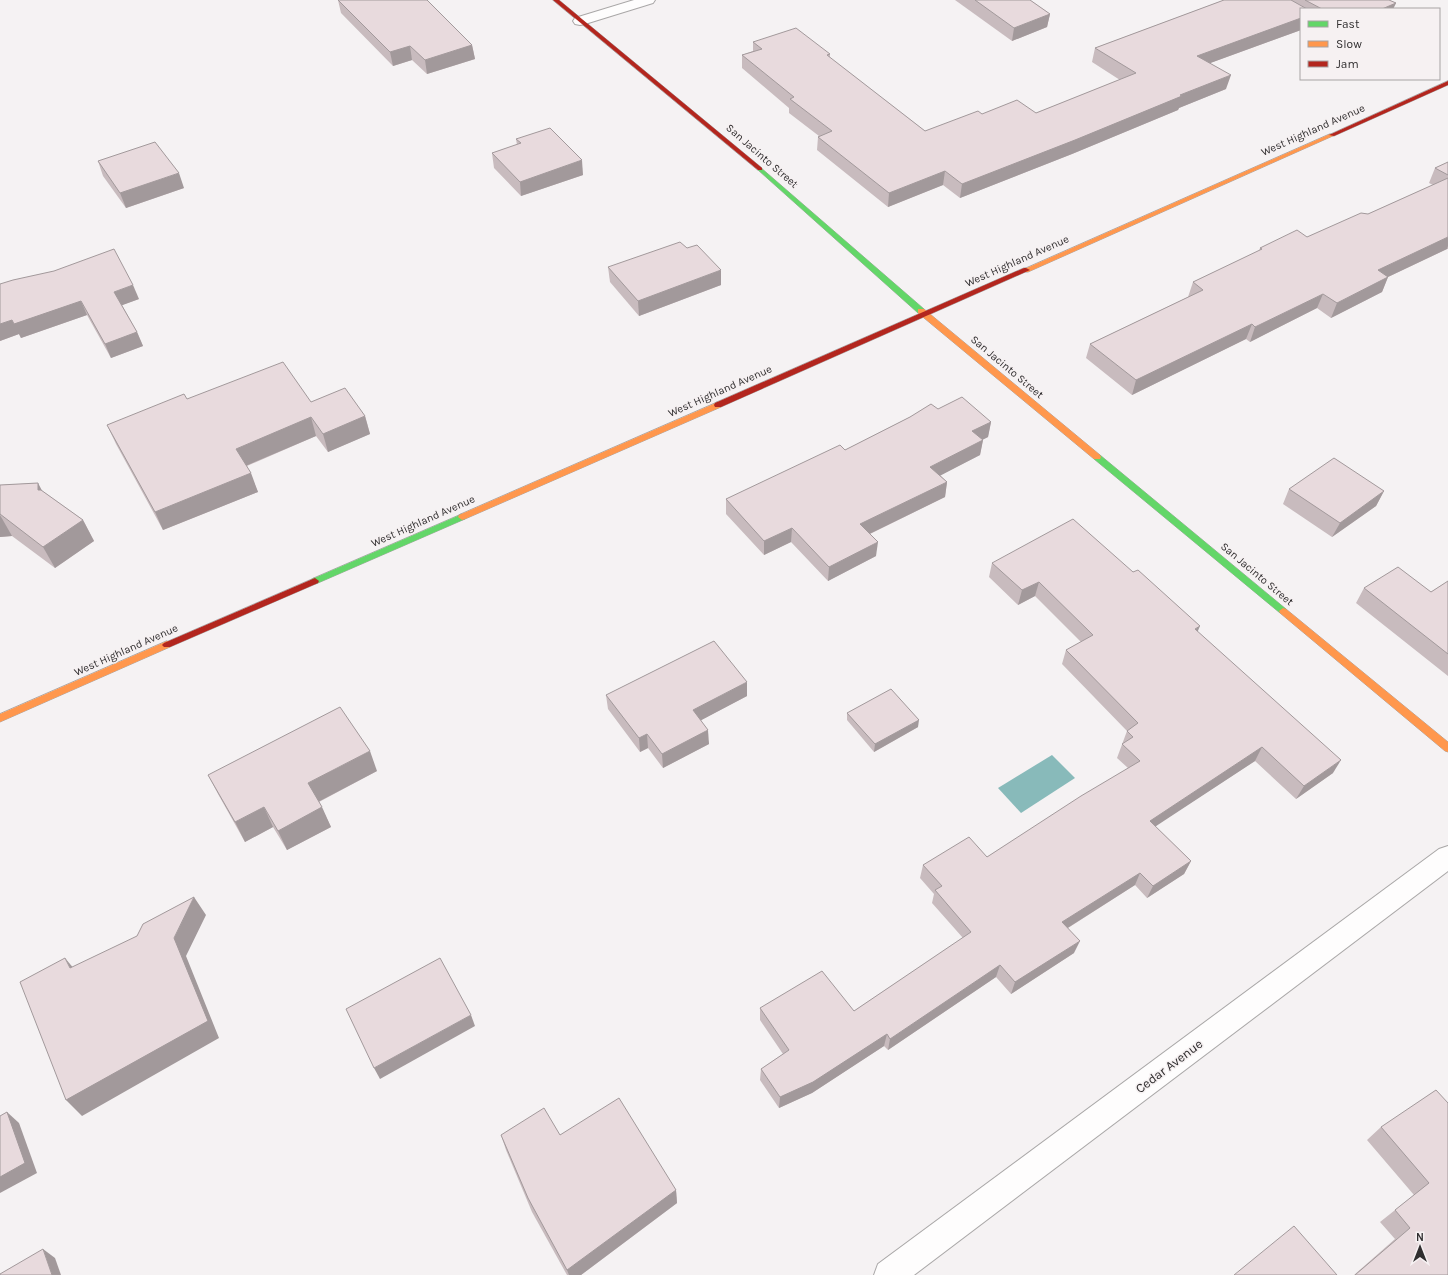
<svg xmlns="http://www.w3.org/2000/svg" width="1448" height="1275" viewBox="0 0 1448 1275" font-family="Karla,sans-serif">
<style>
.water{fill:#88baba}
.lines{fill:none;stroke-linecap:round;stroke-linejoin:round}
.street-casing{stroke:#a9a7a7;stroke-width:2}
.fast-casing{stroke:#a9a7a7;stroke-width:1}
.slow-casing{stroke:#a9a7a7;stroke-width:1}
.jam-casing{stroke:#a9a7a7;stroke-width:1}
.street{fill:#fefdfd;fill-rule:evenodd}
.fast{fill:#63d668;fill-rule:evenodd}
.slow{fill:#ff974d;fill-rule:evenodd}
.jam{fill:#b3261e;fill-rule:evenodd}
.wall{fill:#c8bbbe}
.shaded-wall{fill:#a2999b}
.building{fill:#e8dadd;stroke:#a2999b}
.labels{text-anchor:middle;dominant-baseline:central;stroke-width:3;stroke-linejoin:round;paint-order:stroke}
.street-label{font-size:11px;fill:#302e2f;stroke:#f6f1f2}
.near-street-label{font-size:13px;fill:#302e2f;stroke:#f6f1f2}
</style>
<rect width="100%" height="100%" fill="#f5f2f3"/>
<polygon class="water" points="1052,755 1075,778 1021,813 998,788"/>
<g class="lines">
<defs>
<g id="street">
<polygon points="634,0 655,0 653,3 585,24 580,25 575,24 573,21 575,18"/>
<polygon points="1448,846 1448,871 914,1275 874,1275 878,1264 1439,849"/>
</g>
<g id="fast">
<polygon points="760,167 924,309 924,313 918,313 758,170 758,168"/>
<polygon points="1097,454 1100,455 1286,609 1287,611 1286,613 1280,613 1094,459 1093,457"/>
<polygon points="462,514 465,515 466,517 465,519 318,583 315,584 311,581 312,579"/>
</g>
<g id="slow">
<polygon points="1330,134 1335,135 1028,272 1026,272 1022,270"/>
<polygon points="918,309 924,309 1100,455 1101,457 1100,459 1094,459 918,313"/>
<polygon points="718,402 722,405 721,407 465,519 462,520 458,517 459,515"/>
<polygon points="1283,608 1286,609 1448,742 1448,752 1445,751 1280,613 1279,611"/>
<polygon points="167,641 170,643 172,645 170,647 0,722 0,714"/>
</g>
<g id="jam">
<polygon points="553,0 559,0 762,168 762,170 758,170"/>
<polygon points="1448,81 1448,85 1334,136 1329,135"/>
<polygon points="1024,268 1026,268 1030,270 721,407 715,407 714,405 715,403"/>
<polygon points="315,578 319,581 318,583 170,647 164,647 162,645 164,643"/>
</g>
</defs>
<use href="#street" class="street-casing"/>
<use href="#fast" class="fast-casing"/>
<use href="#slow" class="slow-casing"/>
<use href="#jam" class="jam-casing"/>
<use href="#street" class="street"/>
<use href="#fast" class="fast"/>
<use href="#slow" class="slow"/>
<use href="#jam" class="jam"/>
</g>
<g class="wall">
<polygon points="338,0 427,0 472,45 475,59 427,74 412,60 393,66 341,13"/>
<polygon points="955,0 1030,0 1050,14 1047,27 1012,41"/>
<polygon points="1224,0 1389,0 1396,3 1393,9 1301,9 1301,30 1210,63 1226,89 1179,108 1178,110 1072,154 960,198 943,185 888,207 817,150 818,137 819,136 789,113 789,108 742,68 742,55 753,51 753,42 830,54 830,58 925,131 982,114 1036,113 1120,80 1092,62 1095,48"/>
<polygon points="516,139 583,175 521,196 494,168 492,153 517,145"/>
<polygon points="98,161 184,188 126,208 103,176"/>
<polygon points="1448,162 1448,249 1447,249 1388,277 1382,292 1331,318 1317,308 1250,342 1246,339 1132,395 1086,358 1090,344 1188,297 1193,282 1259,251 1260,248 1307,237 1368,214 1433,185 1429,183 1435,168"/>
<polygon points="608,267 721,285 639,316 610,282"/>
<polygon points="0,284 139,299 122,305 137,332 143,346 111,358 87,315 21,338 19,334 0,341"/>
<polygon points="187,399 365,416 370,434 328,452 316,436 247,466 258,492 163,530 116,444 107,425"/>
<polygon points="938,409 991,422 988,437 982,440 983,440 980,455 940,475 947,482 945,497 870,534 876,556 828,581 791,542 764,555 726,514 726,499 845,450 910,417"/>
<polygon points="38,483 41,490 83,520 94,541 55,568 12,536 0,537 0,485"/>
<polygon points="1289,489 1384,491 1376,506 1332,537 1283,504"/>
<polygon points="992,563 1197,632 1333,773 1296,799 1255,761 1155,826 1191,861 1184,874 1147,898 1135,885 1068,928 1074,953 1011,994 996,977 888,1050 884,1046 812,1093 779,1108 760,1080 761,1069 783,1054 760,1020 760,1008 854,1011 963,938 932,903 934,894 920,878 923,865 987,857 1128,768 1117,758 1127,731 1062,664 1066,650 1081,642 1035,596 1018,605 989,577"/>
<polygon points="1448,581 1448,676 1356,603 1364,588 1431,592"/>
<polygon points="606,695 747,696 701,720 709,744 663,768 648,748 640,752 608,709"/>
<polygon points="847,713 918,727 874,752 847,720"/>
<polygon points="377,771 319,802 331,827 287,850 273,827 245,842 218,794 208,775"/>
<polygon points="1448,1103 1448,1275 1354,1275 1395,1239 1380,1222 1414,1195 1367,1140 1381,1127"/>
<polygon points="501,1135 560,1135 676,1190 677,1203 581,1275 567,1275 532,1212 506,1150"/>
</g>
<g class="shaded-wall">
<polygon points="1396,3 1393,9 1382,9"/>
<polygon points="1050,14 1047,27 1012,41 1014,28"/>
<polygon points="1301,18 1301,30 1194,69 1197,56"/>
<polygon points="472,45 475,59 427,74 425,60"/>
<polygon points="410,46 412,60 393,66 390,52"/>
<polygon points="1231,75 1226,89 1179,108 1178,110 1072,154 960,198 962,184 1180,95"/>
<polygon points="582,160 583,175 521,196 520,182"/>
<polygon points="945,171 943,185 888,207 889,193"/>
<polygon points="179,173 184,188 126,208 120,193"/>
<polygon points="1448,237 1448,246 1447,249 1371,285 1378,270"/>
<polygon points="721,270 721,285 639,316 638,301"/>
<polygon points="1388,277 1382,292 1331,318 1337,303"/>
<polygon points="133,285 139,299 120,306 114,292"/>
<polygon points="1323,294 1317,308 1250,342 1255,327"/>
<polygon points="81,301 87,315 21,338 19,334 0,341 0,324 12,320"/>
<polygon points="1252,324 1246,339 1132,395 1136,380"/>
<polygon points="137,332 143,346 111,358 105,344"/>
<polygon points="365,416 370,434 328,452 323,434"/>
<polygon points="311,417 316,436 243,467 236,449"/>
<polygon points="991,422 988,437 970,446 972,431"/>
<polygon points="983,440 980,455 928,482 930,467"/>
<polygon points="251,473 258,492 163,530 155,512"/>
<polygon points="947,482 945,497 859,539 860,524"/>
<polygon points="38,483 49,504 38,490"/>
<polygon points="1384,491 1376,506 1332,537 1340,523"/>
<polygon points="0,515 12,536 0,537"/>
<polygon points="83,520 94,541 55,568 43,547"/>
<polygon points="792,528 791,542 764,555 764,541"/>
<polygon points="878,542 876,556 828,581 829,567"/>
<polygon points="1039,582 1035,596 1018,605 1022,590"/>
<polygon points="1200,626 1194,640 1195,629"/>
<polygon points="747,682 747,696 694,724 693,710"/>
<polygon points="919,720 918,727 874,752 875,744"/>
<polygon points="708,730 709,744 663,768 662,754"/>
<polygon points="647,734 648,748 640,752 639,738"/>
<polygon points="1262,747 1255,761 1144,834 1150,821"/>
<polygon points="370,751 377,771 316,803 308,783"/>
<polygon points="1341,760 1333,773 1296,799 1304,786"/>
<polygon points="264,807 273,827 245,842 235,822"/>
<polygon points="322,807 331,827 287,850 278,831"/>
<polygon points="1191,861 1184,874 1147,898 1153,886"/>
<polygon points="1140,873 1135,885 1058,934 1062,922"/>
<polygon points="194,897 206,915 186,956 219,1038 82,1116 66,1100 174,938"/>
<polygon points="1080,941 1074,953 1011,994 1015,982"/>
<polygon points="65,958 80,976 70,968"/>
<polygon points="1000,965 996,977 888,1050 890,1039"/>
<polygon points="471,1015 475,1026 380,1079 374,1068"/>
<polygon points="887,1034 884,1046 812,1093 779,1108 780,1097"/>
<polygon points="7,1112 19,1123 37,1173 0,1193 0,1177"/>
<polygon points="676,1190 677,1203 581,1275 569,1275 567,1270"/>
<polygon points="43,1249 55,1258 61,1275 52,1275"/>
</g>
<g class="building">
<polygon points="338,0 427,0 472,45 425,60 410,46 390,52"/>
<polygon points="975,0 1030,0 1050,14 1014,28"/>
<polygon points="1224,0 1291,0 1307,9 1301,9 1301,18 1197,56 1231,75 1180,95 1182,96 1075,140 962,184 945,171 889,193 818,137 832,131 790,99 794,97 742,55 762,49 753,42 796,28 830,54 827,55 925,131 978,111 982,114 1017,100 1036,113 1136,73 1095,48"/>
<polygon points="1305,0 1389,0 1396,3 1382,9 1322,9"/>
<polygon points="550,128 582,160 520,182 492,153 521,143 516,139"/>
<polygon points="155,142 179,173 120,193 98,161"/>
<polygon points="1448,162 1448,175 1435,168"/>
<polygon points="1448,178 1448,237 1378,270 1388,277 1337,303 1323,294 1255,327 1252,324 1136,380 1090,344 1203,290 1193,282 1262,249 1260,248 1297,230 1307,237 1361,213 1368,214"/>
<polygon points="680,242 687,248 697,245 721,270 638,301 608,267"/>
<polygon points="114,249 133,285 114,292 137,332 105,344 81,301 14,324 12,320 0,324 0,284 13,280 54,271"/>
<polygon points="283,362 311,402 345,388 365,416 323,434 311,417 236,449 251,473 155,512 107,425 184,394 187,399"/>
<polygon points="962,397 991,422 972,431 983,440 930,467 947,482 860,524 878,542 829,567 792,528 764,541 726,499 840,445 845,450 910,417 931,404 938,409"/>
<polygon points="1334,458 1384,491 1340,523 1289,489"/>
<polygon points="38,483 38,490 41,490 83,520 43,547 0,514 0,485"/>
<polygon points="1073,519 1133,572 1138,570 1200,626 1195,629 1341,760 1304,786 1262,747 1150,821 1191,861 1153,886 1140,873 1062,922 1080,941 1015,982 1000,965 890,1039 887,1034 813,1082 780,1097 761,1069 789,1050 760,1008 822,971 854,1011 971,932 935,890 942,886 923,865 969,837 987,857 1081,796 1140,761 1122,744 1133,737 1127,731 1138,723 1066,650 1093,635 1039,582 1022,590 992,563"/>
<polygon points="1398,567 1431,592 1448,581 1448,654 1364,588"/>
<polygon points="714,641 747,682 693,710 708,730 662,754 647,734 639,738 606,695"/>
<polygon points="891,689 919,720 875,744 847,713"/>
<polygon points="340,707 370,751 308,783 322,807 278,831 264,807 235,822 208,775"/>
<polygon points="194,897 174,938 208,1021 66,1100 20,982 65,958 70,968 137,936 143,924"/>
<polygon points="440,958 471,1015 374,1068 346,1009"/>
<polygon points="1436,1090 1448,1103 1448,1275 1355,1275 1410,1228 1395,1210 1429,1183 1381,1127"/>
<polygon points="619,1098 676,1190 567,1270 528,1198 501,1135 544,1108 560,1135"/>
<polygon points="7,1112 25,1163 0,1177 0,1116"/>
<polygon points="1294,1226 1337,1275 1234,1275"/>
<polygon points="43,1249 52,1275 0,1275 0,1274"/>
</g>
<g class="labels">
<g class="street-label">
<text transform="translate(1313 130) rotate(-24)">West Highland Avenue</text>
<text transform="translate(762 156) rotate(41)">San Jacinto Street</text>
<text transform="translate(1017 261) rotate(-24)">West Highland Avenue</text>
<text transform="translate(1007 367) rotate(40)">San Jacinto Street</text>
<text transform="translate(720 391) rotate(-24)">West Highland Avenue</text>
<text transform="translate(423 521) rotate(-24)">West Highland Avenue</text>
<text transform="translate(1257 574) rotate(40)">San Jacinto Street</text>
<text transform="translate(126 650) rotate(-24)">West Highland Avenue</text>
</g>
<g class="near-street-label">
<text transform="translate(1169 1066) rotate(-37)">Cedar Avenue</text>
</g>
</g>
<rect x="1300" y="8" width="140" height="72" fill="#f6f1f2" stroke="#a7a3a4"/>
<rect x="1308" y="21" width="20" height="6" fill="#63d668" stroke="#a7a3a4"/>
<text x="1336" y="28" font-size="12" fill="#302e2f">Fast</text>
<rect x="1308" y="41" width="20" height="6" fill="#ff974d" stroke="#a7a3a4"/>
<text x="1336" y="48" font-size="12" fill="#302e2f">Slow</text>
<rect x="1308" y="61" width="20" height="6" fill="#b3261e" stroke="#a7a3a4"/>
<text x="1336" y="68" font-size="12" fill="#302e2f">Jam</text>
<g transform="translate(1420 1247)" stroke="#f6f1f2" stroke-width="3" paint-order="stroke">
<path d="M0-3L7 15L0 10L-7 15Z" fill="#302e2f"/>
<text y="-6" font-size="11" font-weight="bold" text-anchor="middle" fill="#302e2f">N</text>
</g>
</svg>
